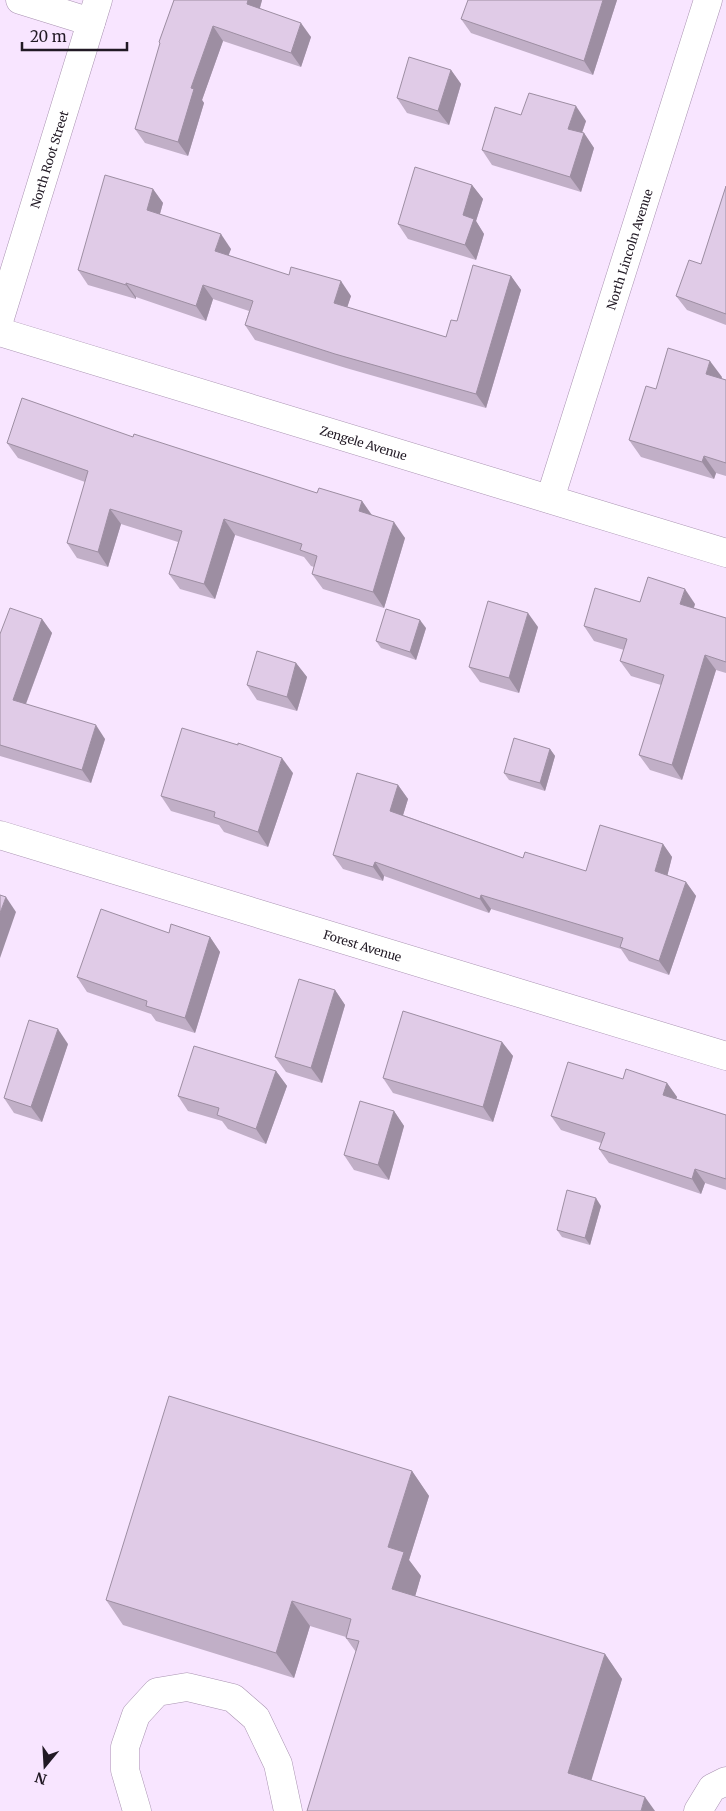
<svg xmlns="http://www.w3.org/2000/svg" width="726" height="1811" viewBox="0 0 726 1811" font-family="Merriweather,serif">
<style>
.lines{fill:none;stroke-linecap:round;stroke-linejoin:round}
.minor-casing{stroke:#a993b1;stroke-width:29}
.minor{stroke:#fff;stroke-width:28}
.wall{fill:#c1afc7}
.shaded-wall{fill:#9d8ea2}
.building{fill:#e0cbe7;stroke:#9d8ea2}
.labels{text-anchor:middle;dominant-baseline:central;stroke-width:4;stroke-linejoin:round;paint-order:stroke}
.street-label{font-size:12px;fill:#211924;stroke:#f8e5ff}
</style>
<rect width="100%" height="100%" fill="#f8e5ff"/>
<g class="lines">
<defs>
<g id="minor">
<polyline points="20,0 91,22"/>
<path id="s1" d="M0,318L98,0"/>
<path id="s2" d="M0,332L726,553"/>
<path id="s3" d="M550,499L708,0"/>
<path id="s4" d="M0,835L726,1056"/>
<polyline points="137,1811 125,1770 125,1747 136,1715 157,1692 187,1687 233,1698 256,1718 278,1764 288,1811"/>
<polyline points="698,1811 712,1788 726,1781"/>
</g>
</defs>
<use href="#minor" class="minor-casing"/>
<use href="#minor" class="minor"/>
</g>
<g class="wall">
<polygon points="174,0 262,0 260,8 311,37 301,67 223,41 202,100 204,103 188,156 145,143 135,129 160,44 159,42"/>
<polygon points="617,0 593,75 471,33 461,19"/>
<polygon points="451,70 461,84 449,125 407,113 397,98"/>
<polygon points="521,115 586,121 582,133 584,133 594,148 581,192 492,165 482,150"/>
<polygon points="472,185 483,199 476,221 484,234 476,260 408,239 398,224"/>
<polygon points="726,186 726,325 687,310 676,296 701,264"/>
<polygon points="153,189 163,203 160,214 231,249 228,255 351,296 347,307 446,337 457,321 511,276 521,290 486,408 346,368 255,340 245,325 249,311 213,299 206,321 136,297 136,299 88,285 78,270"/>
<polygon points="722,377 721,378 726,380 726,476 716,473 714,479 641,457 629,440 656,389"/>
<polygon points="133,437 317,493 362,501 372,515 405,538 384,608 323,589 312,574 314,567 311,566 304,557 235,535 215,599 180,589 169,574 178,542 121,524 108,567 77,558 67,543 85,482 18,458 7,443"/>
<polygon points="640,602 695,604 694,608 726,618 726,673 716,670 682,780 650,770 639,755 661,685 631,676 620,661 624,650 594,641 584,626"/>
<polygon points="42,619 52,633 26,704 105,739 91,783 0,756 0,634"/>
<polygon points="538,627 519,693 480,682 469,667"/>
<polygon points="426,628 416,660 381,648 376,641"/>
<polygon points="296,663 307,677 297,711 257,700 247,685"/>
<polygon points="550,749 555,756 545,791 509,780 504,773"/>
<polygon points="293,773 268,847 224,832 219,825 171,811 161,796"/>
<polygon points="398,785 408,799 403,815 523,858 586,871 663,844 672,857 667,876 686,882 696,896 669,975 629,961 621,949 491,909 489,913 384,876 383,881 343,869 333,855"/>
<polygon points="169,933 210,937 220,952 195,1033 156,1021 151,1014 87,992 77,977"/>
<polygon points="335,990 345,1005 322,1083 286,1072 275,1057"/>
<polygon points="502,1042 513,1056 493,1122 393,1093 383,1078"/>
<polygon points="68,1044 42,1122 14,1113 4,1098"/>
<polygon points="276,1071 287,1086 266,1144 228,1129 222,1121 188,1111 178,1096"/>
<polygon points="623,1079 667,1083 677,1097 676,1099 726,1115 726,1190 705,1183 701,1194 609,1163 599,1149 601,1143 561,1130 551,1116"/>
<polygon points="394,1111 404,1126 389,1180 354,1170 344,1155"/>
<polygon points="601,1206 590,1245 562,1237 557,1230"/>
<polygon points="412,1471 429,1496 409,1560 421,1576 415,1596 605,1654 622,1679 591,1780 307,1811 356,1652 346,1638 346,1637 310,1626 294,1678 123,1625 106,1600"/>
</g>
<g class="shaded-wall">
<polygon points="248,0 262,0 257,18 247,4"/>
<polygon points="603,0 617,0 593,75 584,61"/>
<polygon points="301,23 311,37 301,67 291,53"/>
<polygon points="213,26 223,41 202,100 204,103 188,156 178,142 191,88"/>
<polygon points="451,70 461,84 449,125 438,111"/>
<polygon points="576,106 586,121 578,144 568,129"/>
<polygon points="584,133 594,148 581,192 570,177"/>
<polygon points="472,185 483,199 476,221 484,234 476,260 465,245 463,215"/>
<polygon points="153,189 163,203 157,224 147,210"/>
<polygon points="221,234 231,249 225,265 215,251"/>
<polygon points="511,276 521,290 486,408 476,394"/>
<polygon points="341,281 351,296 344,317 334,303"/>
<polygon points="126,283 136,297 136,299 126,285"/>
<polygon points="203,285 213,299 206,321 196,306"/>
<polygon points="710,361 722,377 718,390 706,374"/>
<polygon points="704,456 716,473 714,479 702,462"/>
<polygon points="362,501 373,517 359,511"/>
<polygon points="110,509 121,524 108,567 98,552"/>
<polygon points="224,519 235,535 215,599 204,584"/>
<polygon points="394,522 405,538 384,608 373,592"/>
<polygon points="685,589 695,604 690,618 680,604"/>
<polygon points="528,613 538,627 519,693 509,678"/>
<polygon points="42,619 52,633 22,714 13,700"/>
<polygon points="420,620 426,628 416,660 410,652"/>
<polygon points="705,655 716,670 682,780 672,765"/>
<polygon points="296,663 307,677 297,711 287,697"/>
<polygon points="96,725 105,739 91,783 82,770"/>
<polygon points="550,749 555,756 545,791 540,783"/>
<polygon points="282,758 293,773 268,847 258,832"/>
<polygon points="398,785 408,799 400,825 390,811"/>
<polygon points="663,844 672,857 665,885 655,871"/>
<polygon points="375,862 384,876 383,881 373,867"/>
<polygon points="686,882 696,896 669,975 659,961"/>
<polygon points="481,895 491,909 489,913 480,899"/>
<polygon points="6,897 16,912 0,958 0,913"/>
<polygon points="210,937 220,952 195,1033 185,1018"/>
<polygon points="335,990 345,1005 322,1083 311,1068"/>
<polygon points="58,1029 68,1044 42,1122 31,1107"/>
<polygon points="502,1042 513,1056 493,1122 483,1107"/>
<polygon points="276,1071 287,1086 266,1144 256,1129"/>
<polygon points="667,1083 677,1097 673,1109 663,1095"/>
<polygon points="394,1111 404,1126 389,1180 378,1165"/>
<polygon points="695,1169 705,1183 701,1194 692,1179"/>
<polygon points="596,1198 601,1206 590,1245 585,1238"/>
<polygon points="412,1471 429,1496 409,1560 421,1576 410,1614 392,1589 388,1547"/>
<polygon points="292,1601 310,1626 294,1678 276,1653"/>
<polygon points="605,1654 622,1679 586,1798 568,1773"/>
<polygon points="645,1797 655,1811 641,1811"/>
</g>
<g class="building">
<polygon points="174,0 248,0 247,4 301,23 291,53 213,26 191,88 194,89 178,142 135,129 160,43 159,42"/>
<polygon points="468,0 603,0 584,61 461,19"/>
<polygon points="409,57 451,70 438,111 397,98"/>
<polygon points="529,93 576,106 568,129 584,133 570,177 482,150 495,107 521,115"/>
<polygon points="415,167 472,185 463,215 474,219 465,245 398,224"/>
<polygon points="105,175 153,189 147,210 221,234 215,251 289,275 291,267 341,281 334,303 446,337 451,320 457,321 473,265 511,276 476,394 335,354 245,325 253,301 203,285 196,306 126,283 126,285 78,270"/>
<polygon points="726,186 726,314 676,296 689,260 701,264"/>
<polygon points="668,348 710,361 706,374 726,380 726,463 704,456 702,462 629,440 646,386 656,389"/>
<polygon points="22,398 133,437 134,434 317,493 319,488 362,501 359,511 394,522 373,592 312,574 317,556 300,550 302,544 224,519 204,584 169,574 182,531 110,509 98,552 67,543 88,471 7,443"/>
<polygon points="648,577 685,589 680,604 726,618 726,662 705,655 672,765 639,755 664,675 620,661 627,639 584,626 595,588 640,602"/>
<polygon points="488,601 528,613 509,678 469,667"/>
<polygon points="10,608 42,619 13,700 96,725 82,770 0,745 0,634"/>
<polygon points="386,609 420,620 410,652 376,641"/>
<polygon points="257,651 296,663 287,697 247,685"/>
<polygon points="182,728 238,745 238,743 282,758 258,832 214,817 215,812 161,796"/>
<polygon points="514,738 550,749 540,783 504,773"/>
<polygon points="357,773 398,785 390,811 523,858 525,852 586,871 600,825 663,844 655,871 686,882 659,961 620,947 623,938 481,895 480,899 375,862 373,867 333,855"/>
<polygon points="0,895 6,897 0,913"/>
<polygon points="101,909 169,933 171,924 210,937 185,1018 146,1006 147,1001 77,977"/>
<polygon points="299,979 335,990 311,1068 275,1057"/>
<polygon points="403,1011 502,1042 483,1107 383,1078"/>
<polygon points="29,1020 58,1029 31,1107 4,1098"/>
<polygon points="194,1046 276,1071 256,1129 217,1115 219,1108 178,1096"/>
<polygon points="568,1062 623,1079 626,1069 667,1083 663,1095 726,1115 726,1179 695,1169 692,1179 599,1149 605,1133 551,1116"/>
<polygon points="360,1101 394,1111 378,1165 344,1155"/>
<polygon points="567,1190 596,1198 585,1238 557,1230"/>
<polygon points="169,1396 412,1471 388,1547 404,1552 392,1589 605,1654 568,1773 645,1797 641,1811 307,1811 359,1641 346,1638 351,1619 292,1601 276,1653 106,1600"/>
</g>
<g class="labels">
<g class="street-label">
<text stroke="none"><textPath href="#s1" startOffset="166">North Root Street</textPath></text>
<text stroke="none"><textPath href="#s3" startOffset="262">North Lincoln Avenue</textPath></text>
<text stroke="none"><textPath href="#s2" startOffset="380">Zengele Avenue</textPath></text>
<text stroke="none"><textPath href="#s4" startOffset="379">Forest Avenue</textPath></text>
</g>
</g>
<g transform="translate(45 1766) rotate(198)" stroke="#f8e5ff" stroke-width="4" paint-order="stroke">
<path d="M0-4L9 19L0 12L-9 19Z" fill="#211924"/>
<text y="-8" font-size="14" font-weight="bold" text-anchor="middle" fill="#211924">N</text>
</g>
<path d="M22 42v8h105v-8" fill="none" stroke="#211924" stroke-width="2.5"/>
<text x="30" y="42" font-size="15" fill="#211924" stroke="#f8e5ff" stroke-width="4" paint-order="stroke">20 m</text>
</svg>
